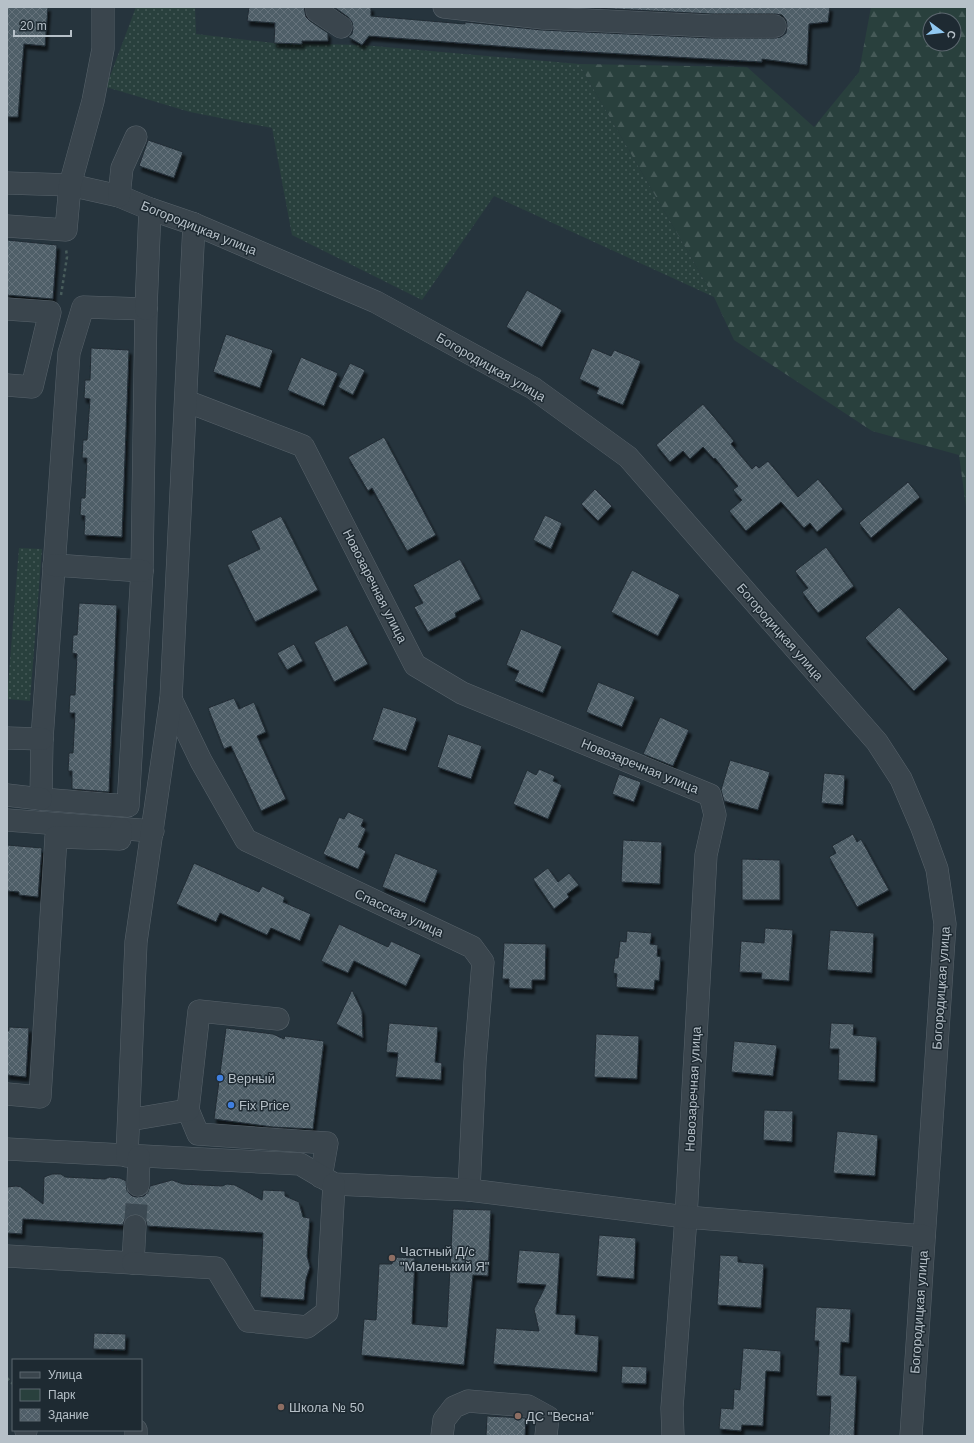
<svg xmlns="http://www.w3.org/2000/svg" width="974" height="1443" viewBox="0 0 974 1443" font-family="Helvetica,sans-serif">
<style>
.green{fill:url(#green-dots)}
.forest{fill:url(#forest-firs);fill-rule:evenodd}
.building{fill:url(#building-cross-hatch);stroke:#212c34;filter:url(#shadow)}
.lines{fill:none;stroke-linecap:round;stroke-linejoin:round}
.minor-tunnel{stroke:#3c4952;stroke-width:22;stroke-dasharray:22 11;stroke-linecap:butt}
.minor-casing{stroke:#58636b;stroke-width:23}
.path{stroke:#485c5b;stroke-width:2.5;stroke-dasharray:3 3;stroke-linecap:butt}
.minor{stroke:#3a454d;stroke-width:22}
.shop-dot{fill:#3f7fe0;stroke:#1e2a32;stroke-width:1.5}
.education-dot{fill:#8d6e63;stroke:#1e2a32;stroke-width:1.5}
.labels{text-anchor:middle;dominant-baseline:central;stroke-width:3;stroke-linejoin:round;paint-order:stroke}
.street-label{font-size:13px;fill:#b6c0c8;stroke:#1e2a32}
.poi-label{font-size:13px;fill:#b6c0c8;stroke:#1e2a32;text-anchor:start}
</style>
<defs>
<pattern id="green-dots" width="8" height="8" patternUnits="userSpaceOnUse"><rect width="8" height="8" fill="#29403d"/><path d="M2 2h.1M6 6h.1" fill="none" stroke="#465a58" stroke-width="1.8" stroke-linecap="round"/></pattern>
<pattern id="forest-firs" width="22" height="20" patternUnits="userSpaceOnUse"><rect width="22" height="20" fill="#29403d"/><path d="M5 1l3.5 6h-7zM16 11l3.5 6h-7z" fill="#465a58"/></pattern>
<pattern id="building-cross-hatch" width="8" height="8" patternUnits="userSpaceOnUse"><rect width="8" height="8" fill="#4f5e68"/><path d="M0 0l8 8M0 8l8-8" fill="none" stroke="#66737c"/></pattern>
<filter id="shadow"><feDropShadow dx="2.5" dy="4.5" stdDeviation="1" flood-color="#0009"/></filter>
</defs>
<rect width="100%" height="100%" fill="#26343d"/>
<g class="green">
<polygon points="136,7 195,7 196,34 274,43 362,45 579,64 714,297 494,196 422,300 292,235 272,128 190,112 106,87"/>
<polygon points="19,548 42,549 30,701 7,699"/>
</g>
<path class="forest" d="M871,7H967V514L959,455L872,431L734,340L714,297L579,64L747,67L814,127L859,72ZM930,20H954V44H930Z"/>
<g class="building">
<polygon points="7,7 48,7 45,46 24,44 18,117 7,117"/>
<polygon points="249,7 304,7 306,17 310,21 328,33 328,41 302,41 302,44 274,43 275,23 247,21"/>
<polygon points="334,7 371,7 371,16 465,24 465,22 542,30 712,38 775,38 781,37 786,33 787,26 786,20 782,15 775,14 712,14 575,7 830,7 828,22 809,24 807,65 762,59 762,62 536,49 369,36 362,45 348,37 352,34 353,28 352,22 348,17"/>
<polygon points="148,140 183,152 174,178 139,166"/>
<polygon points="7,240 57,245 53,299 7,295"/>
<polygon points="527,290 562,310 542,347 506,327"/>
<polygon points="226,334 273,350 260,388 213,372"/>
<polygon points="91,348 129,350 122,537 84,535 85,516 80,515 81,498 85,498 87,458 82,458 83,440 87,440 90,399 84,398 85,380 90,380"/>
<polygon points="592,348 611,356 614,350 641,361 623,405 596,394 599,388 579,379"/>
<polygon points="301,357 338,373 324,406 287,390"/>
<polygon points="350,363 365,370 353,395 338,387"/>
<polygon points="703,404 734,441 731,444 752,469 756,465 759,468 768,461 798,497 818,479 843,509 817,532 810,523 804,528 781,502 746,531 729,511 742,500 733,490 738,486 715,458 714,459 703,447 690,459 683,451 670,462 656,445"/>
<polygon points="384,437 436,535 407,551 372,488 368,491 348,457"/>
<polygon points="908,482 920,497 871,538 859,523"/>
<polygon points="595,489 612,506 598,521 581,504"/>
<polygon points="545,515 562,523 551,549 533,540"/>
<polygon points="281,516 318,590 255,622 227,565 260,549 251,531"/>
<polygon points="826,547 854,586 818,613 802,592 808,588 795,571"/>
<polygon points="460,559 481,599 455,613 456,617 428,632 414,607 423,603 413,585"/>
<polygon points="632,570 680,595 658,636 611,612"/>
<polygon points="79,603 117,605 109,792 72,789 72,771 68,771 69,753 73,753 75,713 69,713 70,695 75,695 77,654 72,653 73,635 77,635"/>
<polygon points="899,607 948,659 914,691 865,638"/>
<polygon points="347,625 368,664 334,682 314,642"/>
<polygon points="521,629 562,646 543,693 514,681 519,671 506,665"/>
<polygon points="294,644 303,661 287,670 277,653"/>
<polygon points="598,682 635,697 622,727 586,712"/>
<polygon points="234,698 239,709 254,702 266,732 257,736 286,799 261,811 231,746 224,749 208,708"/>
<polygon points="383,707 417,718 406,751 372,740"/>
<polygon points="660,717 689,730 673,766 643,754"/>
<polygon points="448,734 482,746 471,779 437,767"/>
<polygon points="730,760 770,772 758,810 724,801 721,790"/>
<polygon points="539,769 555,776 553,781 562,785 548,819 513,804 527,770 536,775"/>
<polygon points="824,773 845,775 843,805 821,803"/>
<polygon points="619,774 641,782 634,802 612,794"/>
<polygon points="348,812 364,819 361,826 366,829 358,847 366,851 358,869 323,854 339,817 344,819"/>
<polygon points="853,834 857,842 861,839 889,890 857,907 829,857 836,853 832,846"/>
<polygon points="623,840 662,842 660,884 621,882"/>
<polygon points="7,845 42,848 38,897 19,895 19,892 7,891"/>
<polygon points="395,853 438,870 425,903 382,887"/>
<polygon points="742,859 780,860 780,900 742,900"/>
<polygon points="194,863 259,892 262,886 285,897 283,902 311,914 300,941 271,928 267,935 220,913 216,922 176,904"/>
<polygon points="548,868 558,882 569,873 579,885 567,894 569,897 554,909 533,879"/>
<polygon points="339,924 388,947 391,941 421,955 406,986 354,961 348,973 321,961"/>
<polygon points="765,928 793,930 789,981 761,979 762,973 739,972 741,941 764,943"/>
<polygon points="830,930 874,933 872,973 827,970"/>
<polygon points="627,931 652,933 650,944 658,945 657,956 661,957 659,981 655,980 654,990 616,987 617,974 613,973 615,958 618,958 620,941 626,942"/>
<polygon points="504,943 546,944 545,980 532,980 532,989 509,988 509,979 502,979"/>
<polygon points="352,990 362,1011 363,1038 336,1024"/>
<polygon points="389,1023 438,1027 435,1062 442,1063 441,1080 395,1077 398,1053 386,1052"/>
<polygon points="831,1023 854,1024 853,1035 877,1037 875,1082 838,1080 839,1049 829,1049"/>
<polygon points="9,1027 29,1028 26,1077 7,1075 7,1031 9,1031"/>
<polygon points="226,1028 273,1034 284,1039 285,1036 324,1041 313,1129 273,1127 214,1119"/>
<polygon points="596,1034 639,1036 637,1079 594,1077"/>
<polygon points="734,1041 777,1045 773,1076 731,1072"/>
<polygon points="764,1110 793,1111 792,1142 763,1140"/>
<polygon points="837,1131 878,1135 875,1176 833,1173"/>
<polygon points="52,1174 61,1174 65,1177 105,1179 109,1177 120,1178 126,1181 127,1191 132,1196 137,1197 144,1196 148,1192 150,1186 172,1180 183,1184 222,1186 227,1184 235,1185 262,1200 263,1190 285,1191 285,1196 299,1202 303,1217 310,1218 307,1256 310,1267 306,1279 304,1300 260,1297 263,1233 147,1226 146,1221 142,1216 135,1214 129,1215 125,1219 123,1225 23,1219 22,1234 7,1233 7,1187 16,1186 21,1187 43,1204 44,1177"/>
<polygon points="453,1209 491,1210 488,1276 473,1275 464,1365 361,1355 364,1319 376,1320 379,1264 392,1264 393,1257 415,1258 412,1324 447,1327"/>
<polygon points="599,1235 636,1238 634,1279 596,1276"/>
<polygon points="519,1250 560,1253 556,1314 576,1315 575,1334 599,1336 597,1372 493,1364 496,1328 539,1331 534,1309 546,1285 516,1283"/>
<polygon points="720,1255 738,1256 738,1262 764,1264 761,1308 717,1305"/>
<polygon points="816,1307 851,1309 849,1343 841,1342 840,1375 857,1376 854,1436 829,1436 831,1396 816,1396 819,1341 814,1341"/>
<polygon points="94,1333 126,1334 125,1350 93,1349"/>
<polygon points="743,1348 781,1351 780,1372 766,1371 763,1426 742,1425 741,1431 719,1429 721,1408 733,1409 734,1389 740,1390"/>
<polygon points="622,1366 647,1367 646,1384 621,1383"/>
<polygon points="487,1416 525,1418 526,1419 525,1436 486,1436"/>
</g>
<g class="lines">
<polyline class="minor-tunnel" points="135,1226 138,1185"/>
<defs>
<g id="minor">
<polyline points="317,7 317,11 341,27"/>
<polyline points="444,7 543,18 712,26 775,26"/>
<polyline points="7,183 70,185 119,196 150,209 194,224 376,302 533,388 628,457 877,742 901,779 922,828 937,869 945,924 911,1436"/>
<polyline points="119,196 122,168 136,137"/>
<polyline points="7,226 66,230 70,185 93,101 103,49 103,7"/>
<polygon points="83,307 146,309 142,571 128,806 41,799 42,739 69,353"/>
<polyline points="7,309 50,312 32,387 7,385"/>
<polyline points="146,309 150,209"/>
<polyline points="186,401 303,446 415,665 462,693 710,795 715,815 706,855 686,1217 672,1408 673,1436"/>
<polyline points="54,565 142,571"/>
<polyline points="171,699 201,761 246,840 472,947 483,962 475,1062 469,1190"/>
<polyline points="7,738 42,739"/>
<polyline points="7,795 41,799"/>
<polyline points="7,820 153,831"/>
<polyline points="7,1094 40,1097 56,837 120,839 121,829"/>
<polyline points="188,1110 198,1134 327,1143 321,1177"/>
<polyline points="129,1120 188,1110 199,1011 278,1019"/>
<polyline points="7,1149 300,1164 334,1184 469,1190 686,1217 924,1236"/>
<polyline points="127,1156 136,942 171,699 194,224"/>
<polyline points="138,1185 139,1157"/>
<polyline points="7,1256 133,1263 135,1226"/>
<polyline points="133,1263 216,1268 248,1321 307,1327 327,1312 334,1184"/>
<polyline points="26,1431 26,1430"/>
<polyline points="136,1436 136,1430"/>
<polyline points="442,1436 444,1420 454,1407 468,1401 528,1406 548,1417 546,1436"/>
</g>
</defs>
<use href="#minor" class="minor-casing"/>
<g class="path">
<polyline points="61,295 67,257 66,249"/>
<polyline points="7,1378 13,1384"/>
</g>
<use href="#minor" class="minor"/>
</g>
<g class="shop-dot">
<circle cx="220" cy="1078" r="4"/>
<circle cx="231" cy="1105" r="4"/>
</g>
<g class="education-dot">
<circle cx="392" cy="1258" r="4"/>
<circle cx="281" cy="1407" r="4"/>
<circle cx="518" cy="1416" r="4"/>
</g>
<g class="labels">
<g class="street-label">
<text transform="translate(199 228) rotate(22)">Богородицкая улица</text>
<text transform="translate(491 367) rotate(30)">Богородицкая улица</text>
<text transform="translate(375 586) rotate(63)">Новозаречная улица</text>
<text transform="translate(780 632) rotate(49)">Богородицкая улица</text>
<text transform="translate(640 766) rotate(22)">Новозаречная улица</text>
<text transform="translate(399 913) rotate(25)">Спасская улица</text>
<text transform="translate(941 988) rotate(-86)">Богородицкая улица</text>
<text transform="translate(693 1089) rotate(-87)">Новозаречная улица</text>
<text transform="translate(919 1312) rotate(-86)">Богородицкая улица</text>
</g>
<g class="poi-label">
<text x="228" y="1078">Верный</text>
<text x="239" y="1105">Fix Price</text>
<text x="400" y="1251">Частный Д/с<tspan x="400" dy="15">"Маленький Я"</tspan></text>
<text x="289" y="1407">Школа № 50</text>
<text x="526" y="1416">ДС "Весна"</text>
</g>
</g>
<rect width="974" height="1443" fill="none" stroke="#b6c0c8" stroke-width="16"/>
<rect x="12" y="1359" width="130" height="72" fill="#1e2a32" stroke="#5b666e"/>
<rect x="20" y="1372" width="20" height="6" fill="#3a454d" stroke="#5b666e"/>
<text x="48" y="1379" font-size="12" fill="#b6c0c8">Улица</text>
<rect x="20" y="1389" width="20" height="12" fill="#29403d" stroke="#5b666e"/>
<text x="48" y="1399" font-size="12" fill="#b6c0c8">Парк</text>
<rect x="20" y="1409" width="20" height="12" fill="url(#building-cross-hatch)" stroke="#5b666e"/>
<text x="48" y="1419" font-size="12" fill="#b6c0c8">Здание</text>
<g transform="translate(942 32) rotate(105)"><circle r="19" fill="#1e2a32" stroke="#5b666e"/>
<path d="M0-3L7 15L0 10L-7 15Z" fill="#91c9f2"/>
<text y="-6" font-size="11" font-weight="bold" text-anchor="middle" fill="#b6c0c8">С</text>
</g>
<path d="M14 30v6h57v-6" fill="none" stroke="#b6c0c8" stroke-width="2"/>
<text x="20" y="30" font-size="12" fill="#b6c0c8" stroke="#1e2a32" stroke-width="3" paint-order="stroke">20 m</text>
</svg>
